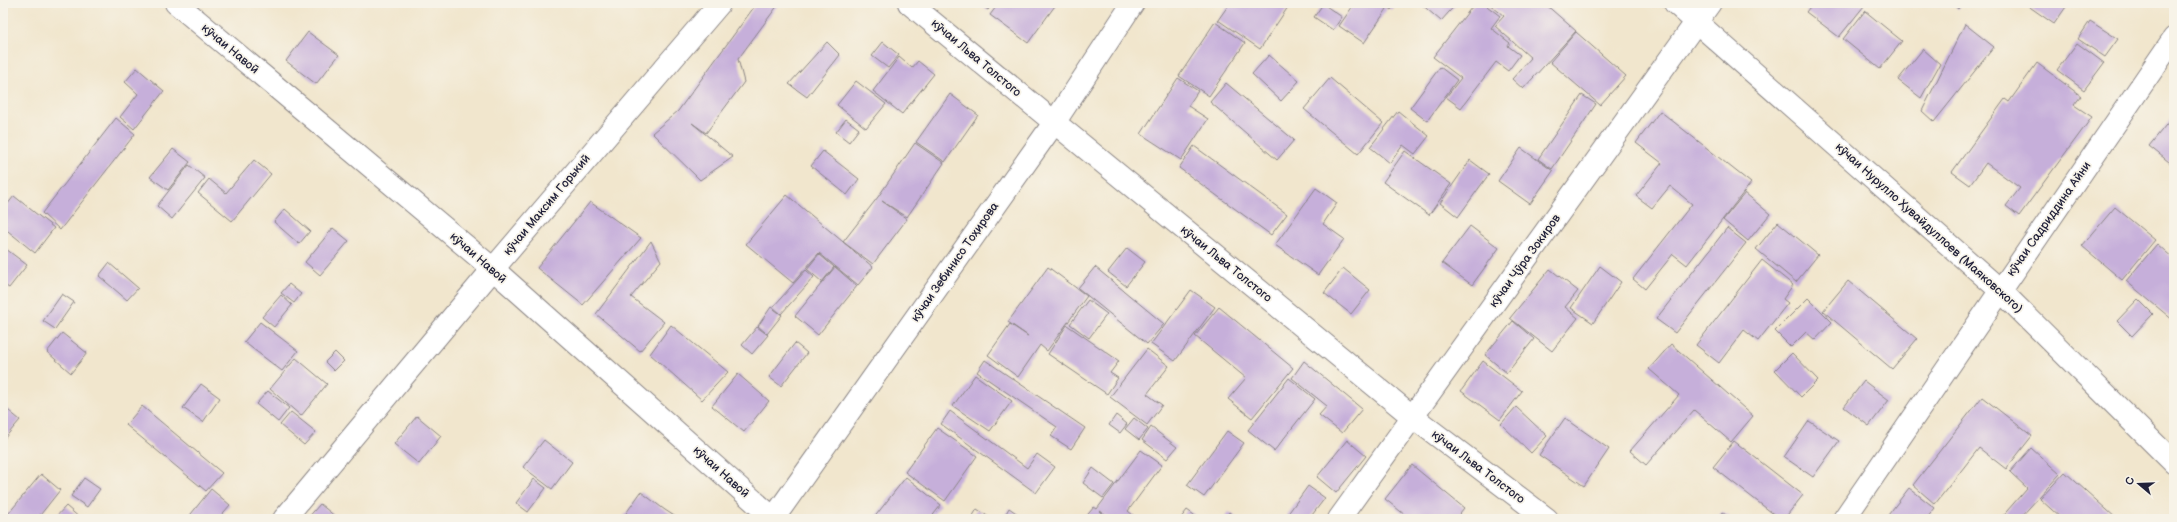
<svg xmlns="http://www.w3.org/2000/svg" width="2177" height="522" viewBox="0 0 2177 522" font-family="'Balsamiq Sans',sans-serif">
<style>
.building{fill:#c6afda}
.lines{fill:none;stroke-linecap:round;stroke-linejoin:round}
.minor-casing{stroke:#8a8484;stroke-width:24}
.major-casing{stroke:#8a8484;stroke-width:24}
.minor{stroke:#fff;stroke-width:22}
.major{stroke:#fff;stroke-width:22}
.labels{text-anchor:middle;dominant-baseline:central;stroke-width:3.5;stroke-linejoin:round;paint-order:stroke}
.street-label{font-size:12px;fill:#22223b;stroke:#f7f3e8}
</style>
<rect width="100%" height="100%" fill="#f7f3e8"/>
<filter id="ink" filterUnits="userSpaceOnUse"><feTurbulence type="fractalNoise" baseFrequency=".025" numOctaves="2"/><feDisplacementMap in="SourceGraphic" scale="8" xChannelSelector="R" yChannelSelector="G"/><feConvolveMatrix kernelMatrix="1 2 1 2 8 2 1 2 1" color-interpolation-filters="sRGB"/></filter>
<filter id="wash" filterUnits="userSpaceOnUse"><feTurbulence type="fractalNoise" baseFrequency=".012" numOctaves="4" result="noise"/><feDisplacementMap in="SourceGraphic" scale="16" xChannelSelector="R" yChannelSelector="G"/><feGaussianBlur stdDeviation="0.9" result="paint"/><feColorMatrix in="noise" values="0 0 0 0 0 0 0 0 0 0 0 0 0 0 0 0 0 1.4 0 .05"/><feComposite in="paint" operator="in"/></filter>
<g filter="url(#wash)">
<rect width="100%" height="100%" fill="#f1e6cd"/>
<g id="blocks">
<g class="building">
<polygon points="757,3 776,3 778,5 738,59 744,82 706,133 692,123 733,157 700,180 652,133 678,111"/>
<polygon points="979,3 994,3 988,10"/>
<polygon points="999,3 1057,3 1028,43 990,15"/>
<polygon points="1230,3 1288,3 1290,4 1260,49 1218,20"/>
<polygon points="1355,3 1378,3 1387,9 1364,43 1339,26"/>
<polygon points="1382,3 1396,3 1391,10"/>
<polygon points="1420,3 1457,3 1441,21"/>
<polygon points="1475,3 1483,3 1500,16 1491,28 1510,43 1508,46 1520,55 1508,71 1496,62 1461,108 1446,97 1461,78 1433,57"/>
<polygon points="1488,3 1514,3 1511,7 1515,3 1544,3 1576,31 1523,89 1512,79 1531,58 1495,26 1504,16"/>
<polygon points="1813,3 1859,3 1864,6 1839,37 1806,12"/>
<polygon points="1951,3 1963,3 1958,9"/>
<polygon points="2024,3 2067,3 2068,4 2054,24"/>
<polygon points="1323,4 1342,17 1333,30 1314,17"/>
<polygon points="1865,11 1902,41 1880,69 1843,39"/>
<polygon points="2090,21 2118,39 2105,57 2078,39"/>
<polygon points="1215,22 1245,43 1209,96 1179,76"/>
<polygon points="1965,24 1994,47 1934,122 1922,111"/>
<polygon points="308,32 339,55 316,84 286,61"/>
<polygon points="1576,32 1626,76 1600,105 1550,62"/>
<polygon points="827,42 840,55 807,97 789,84"/>
<polygon points="883,42 899,55 888,68 872,56"/>
<polygon points="2077,43 2104,63 2084,90 2057,70"/>
<polygon points="1923,49 1940,64 1921,98 1898,80"/>
<polygon points="1269,55 1299,81 1281,101 1252,74"/>
<polygon points="899,57 912,68 918,61 934,74 902,114 873,91"/>
<polygon points="2037,63 2081,96 2074,105 2092,117 2019,216 2006,206 2020,188 1986,163 1970,185 1952,172 2005,99 2009,102"/>
<polygon points="1440,67 1457,80 1427,121 1410,108"/>
<polygon points="137,68 164,91 134,129 120,117 138,94 125,82"/>
<polygon points="1178,78 1198,91 1188,106 1208,119 1181,160 1141,134"/>
<polygon points="1330,78 1383,123 1358,154 1304,109"/>
<polygon points="856,81 886,104 866,128 837,105"/>
<polygon points="1226,83 1294,140 1277,160 1210,102"/>
<polygon points="950,94 978,115 945,162 916,142"/>
<polygon points="1582,95 1596,104 1552,169 1538,159"/>
<polygon points="1398,111 1429,136 1415,154 1403,145 1390,163 1370,147"/>
<polygon points="1660,111 1751,183 1687,265 1673,254 1645,289 1633,279 1692,204 1670,186 1652,208 1636,196 1662,163 1636,143"/>
<polygon points="2174,115 2174,166 2149,146"/>
<polygon points="116,118 135,134 60,230 42,213"/>
<polygon points="846,119 859,129 849,142 836,132"/>
<polygon points="915,143 944,163 907,217 882,201 907,219 873,264 843,242 878,197"/>
<polygon points="1194,146 1287,214 1271,235 1179,168"/>
<polygon points="1521,148 1553,171 1530,204 1498,181"/>
<polygon points="173,149 190,162 168,190 150,177"/>
<polygon points="823,151 859,179 847,195 811,166"/>
<polygon points="1405,151 1451,184 1429,215 1383,182"/>
<polygon points="254,160 271,174 232,221 198,193 209,179 226,193"/>
<polygon points="1470,160 1489,174 1458,217 1440,203"/>
<polygon points="189,165 205,178 172,219 157,206"/>
<polygon points="1316,188 1337,203 1323,224 1344,239 1318,275 1275,245"/>
<polygon points="1745,193 1770,214 1748,241 1723,220"/>
<polygon points="787,195 873,267 858,285 819,253 793,283 746,244"/>
<polygon points="14,196 54,228 35,253 3,227 3,210"/>
<polygon points="590,202 641,238 583,305 537,268"/>
<polygon points="2115,207 2155,240 2122,280 2082,246"/>
<polygon points="285,209 310,231 299,244 274,222"/>
<polygon points="1778,222 1818,255 1796,282 1756,249"/>
<polygon points="1470,226 1499,248 1472,285 1442,263"/>
<polygon points="333,228 349,241 320,275 305,262"/>
<polygon points="1727,228 1746,243 1675,333 1656,319"/>
<polygon points="651,241 661,261 631,297 664,322 640,351 596,314"/>
<polygon points="2157,244 2174,259 2174,321 2126,281"/>
<polygon points="1127,248 1145,262 1126,286 1108,272"/>
<polygon points="6,249 27,265 9,288 3,284 3,254"/>
<polygon points="819,254 834,267 822,282 807,269"/>
<polygon points="1762,260 1793,285 1783,299 1788,303 1758,341 1744,330 1719,363 1696,345"/>
<polygon points="109,263 138,288 127,300 99,276"/>
<polygon points="1600,266 1621,282 1593,323 1571,308"/>
<polygon points="835,267 857,286 818,335 795,316"/>
<polygon points="1048,267 1087,296 1047,351 1040,345 1018,377 988,355 1010,324 1028,336 1008,322"/>
<polygon points="1095,267 1164,324 1147,344 1078,288"/>
<polygon points="1343,268 1370,290 1351,314 1324,293"/>
<polygon points="1550,269 1578,291 1565,307 1578,318 1552,351 1510,318"/>
<polygon points="806,270 814,277 781,314 773,307"/>
<polygon points="1848,281 1917,339 1892,369 1823,311"/>
<polygon points="289,284 301,294 294,303 281,293"/>
<polygon points="1191,290 1215,307 1175,361 1151,344"/>
<polygon points="62,294 74,302 55,329 43,321"/>
<polygon points="281,295 292,305 274,327 262,317"/>
<polygon points="1808,298 1832,322 1815,340 1806,332 1791,347 1775,331"/>
<polygon points="2138,299 2153,314 2132,336 2117,321"/>
<polygon points="1088,300 1107,314 1089,338 1070,324"/>
<polygon points="771,307 782,315 767,334 758,326"/>
<polygon points="1219,307 1293,368 1252,418 1228,399 1246,378 1195,336"/>
<polygon points="1513,321 1534,339 1507,373 1485,355"/>
<polygon points="260,322 298,351 282,371 244,342"/>
<polygon points="671,325 728,372 702,400 650,354"/>
<polygon points="1067,325 1119,361 1110,373 1118,378 1107,394 1048,354"/>
<polygon points="757,327 768,335 752,354 742,345"/>
<polygon points="62,333 87,353 71,373 47,352"/>
<polygon points="795,343 807,353 781,386 769,377"/>
<polygon points="1671,344 1753,416 1731,442 1694,410 1646,465 1630,451 1679,395 1649,369"/>
<polygon points="1147,349 1169,366 1147,394 1162,405 1147,425 1110,397"/>
<polygon points="335,352 344,361 334,371 325,362"/>
<polygon points="1792,353 1818,380 1801,397 1775,370"/>
<polygon points="296,358 327,384 301,416 270,389"/>
<polygon points="985,360 1085,428 1071,449 1051,436 1057,427 977,372"/>
<polygon points="1304,361 1362,409 1342,433 1319,415 1327,406 1292,378"/>
<polygon points="1483,361 1522,391 1500,420 1461,391"/>
<polygon points="738,374 769,401 744,432 712,406"/>
<polygon points="975,375 1012,401 990,431 953,406"/>
<polygon points="1289,378 1315,399 1274,451 1248,430"/>
<polygon points="1864,381 1889,400 1869,426 1844,407"/>
<polygon points="201,384 220,398 203,422 183,408"/>
<polygon points="268,391 289,408 278,422 256,404"/>
<polygon points="1982,397 2032,436 2006,469 1979,448 1935,504 1913,485"/>
<polygon points="3,406 20,420 3,440"/>
<polygon points="142,406 222,473 206,491 126,425"/>
<polygon points="1516,407 1547,436 1531,453 1501,424"/>
<polygon points="950,411 1027,468 1037,454 1055,467 1036,493 941,424"/>
<polygon points="291,412 316,432 304,445 280,425"/>
<polygon points="1116,415 1127,424 1120,433 1109,425"/>
<polygon points="417,416 441,436 419,464 394,444"/>
<polygon points="1134,418 1148,429 1139,440 1125,429"/>
<polygon points="1565,418 1609,449 1584,486 1539,455"/>
<polygon points="1809,421 1839,441 1813,477 1784,457"/>
<polygon points="1151,427 1177,447 1167,459 1142,440"/>
<polygon points="937,428 977,456 945,501 905,472"/>
<polygon points="1227,431 1244,443 1204,497 1187,485"/>
<polygon points="544,440 572,462 552,489 523,467"/>
<polygon points="1347,440 1366,456 1336,493 1317,477"/>
<polygon points="1734,441 1803,495 1784,519 1780,519 1713,467"/>
<polygon points="2031,448 2060,474 2019,519 2000,519 2027,488 2010,472"/>
<polygon points="1141,450 1162,465 1128,511 1138,519 1111,519 1100,511 1109,519 1084,519 1094,507 1097,509"/>
<polygon points="1412,465 1464,508 1455,519 1410,519 1385,499"/>
<polygon points="1093,468 1114,484 1103,498 1083,483"/>
<polygon points="2065,472 2117,519 2062,519 2040,499"/>
<polygon points="41,474 60,490 37,519 4,519"/>
<polygon points="906,477 941,505 930,519 873,519"/>
<polygon points="84,478 100,489 87,507 71,496"/>
<polygon points="534,479 546,488 528,512 516,503"/>
<polygon points="1308,486 1325,498 1309,519 1292,519 1287,515"/>
<polygon points="1909,488 1935,508 1926,519 1885,519"/>
<polygon points="211,489 230,505 218,519 187,519"/>
<polygon points="641,492 665,510 679,519 622,519"/>
<polygon points="320,504 336,517 335,519 307,519"/>
<polygon points="66,506 81,519 54,519"/>
<polygon points="1009,508 1025,519 1003,519"/>
<polygon points="977,509 992,519 971,519"/>
<polygon points="1187,510 1200,519 1180,519"/>
<polygon points="1229,512 1238,519 1224,519"/>
<polygon points="1722,512 1731,519 1717,519"/>
</g>
</g>
</g>
<g filter="url(#ink)">
<use href="#blocks" fill-opacity="0" stroke="#8a8484" stroke-width="1"/>
<g class="lines">
<defs>
<g id="minor">
<polyline points="176,3 493,269 774,519"/>
<polyline points="909,3 1413,417 1547,519"/>
<polyline points="1675,3 2000,290 2174,463"/>
<polyline points="284,519 493,269 720,3"/>
<polyline points="1339,519 1710,3"/>
<polyline points="1844,519 2174,38"/>
</g>
<polyline id="major" points="773,519 1054,123 1133,3"/>
</defs>
<use href="#minor" class="minor-casing"/>
<use href="#major" class="major-casing"/>
<use href="#minor" class="minor"/>
<use href="#major" class="major"/>
</g>
</g>
<g class="labels">
<g class="street-label">
<text transform="translate(230 49) rotate(40)">кӯчаи Навоӣ</text>
<text transform="translate(976 58) rotate(40)">кӯчаи Льва Толстого</text>
<text transform="translate(547 205) rotate(-50)">кӯчаи Максим Горький</text>
<text transform="translate(2049 219) rotate(-55)">кӯчаи Садриддина Айни</text>
<text transform="translate(1929 228) rotate(42)">кӯчаи Нурулло Ҳувайдуллоев (Маяковского)</text>
<text transform="translate(478 258) rotate(41)">кӯчаи Навоӣ</text>
<text transform="translate(1525 261) rotate(-54)">кӯчаи Ҷӯра Зокиров</text>
<text transform="translate(955 262) rotate(-55)">кӯчаи Зебинисо Тоҳирова</text>
<text transform="translate(1226 264) rotate(39)">кӯчаи Льва Толстого</text>
<text transform="translate(1478 467) rotate(37)">кӯчаи Льва Толстого</text>
<text transform="translate(721 472) rotate(42)">кӯчаи Навоӣ</text>
</g>
</g>
<rect width="2177" height="522" fill="none" stroke="#f7f3e8" stroke-width="16"/>
<g transform="translate(2139 484) rotate(289)" stroke="#f7f3e8" stroke-width="3" paint-order="stroke">
<path d="M0-3L7 15L0 10L-7 15Z" fill="#22223b"/>
<text y="-6" font-size="11" font-weight="bold" text-anchor="middle" fill="#22223b">С</text>
</g>
</svg>
